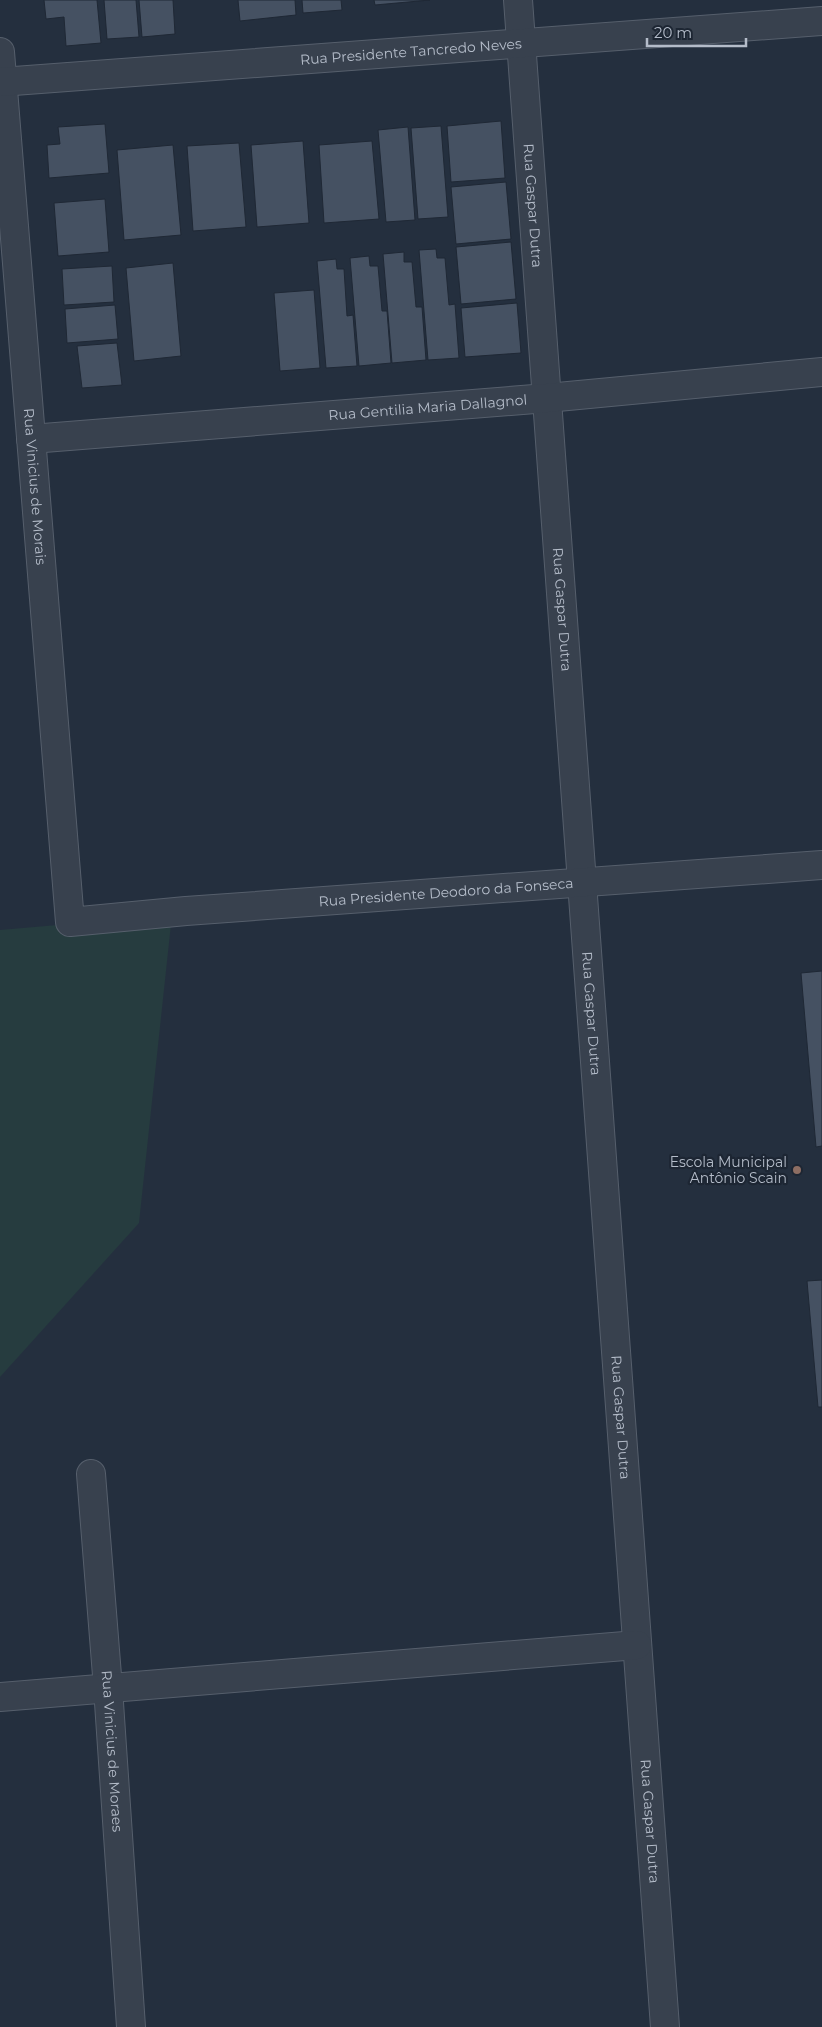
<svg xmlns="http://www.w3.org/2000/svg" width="822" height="2027" viewBox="0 0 822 2027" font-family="Montserrat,sans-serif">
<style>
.green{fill:#263c3f}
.building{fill:#455162;stroke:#1f2835}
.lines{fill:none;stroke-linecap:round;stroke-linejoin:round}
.street-casing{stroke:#565f6c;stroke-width:30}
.street{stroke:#38414e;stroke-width:28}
.education-dot{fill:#8d6e63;stroke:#1d2633;stroke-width:2}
.labels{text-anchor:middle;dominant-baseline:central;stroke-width:4.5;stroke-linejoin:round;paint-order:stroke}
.street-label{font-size:14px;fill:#b4bcc9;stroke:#1d2633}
.poi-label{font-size:14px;fill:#b4bcc9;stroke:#1d2633;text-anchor:end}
</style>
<rect width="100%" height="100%" fill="#242f3e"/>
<polygon class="green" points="172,915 139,1223 0,1377 0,930"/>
<g class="building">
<polygon points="44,0 97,0 101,43 66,46 64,17 46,19"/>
<polygon points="104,0 136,0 139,37 107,39"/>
<polygon points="139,0 173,0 175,34 142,37"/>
<polygon points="238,0 295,0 296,15 240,21"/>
<polygon points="302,0 341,0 342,10 303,13"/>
<polygon points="374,0 430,0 375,5"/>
<polygon points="501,121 505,178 451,182 447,126"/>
<polygon points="105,124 109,173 49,178 47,145 60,144 58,127"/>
<polygon points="441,126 448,217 418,219 411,128"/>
<polygon points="408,127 415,220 386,222 378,130"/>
<polygon points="303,141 309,223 257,227 251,145"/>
<polygon points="372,141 379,219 324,223 319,145"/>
<polygon points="239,143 246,227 193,231 187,146"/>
<polygon points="173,145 181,235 124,240 117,150"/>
<polygon points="506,182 511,239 456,244 451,187"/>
<polygon points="105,199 109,252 58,256 54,203"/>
<polygon points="511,242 516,299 461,304 456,247"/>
<polygon points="436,249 437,258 445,258 449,305 455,304 459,358 428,360 419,250"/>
<polygon points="404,252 404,262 412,262 416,307 422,307 426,360 392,363 383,254"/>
<polygon points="369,256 370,266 378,266 382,311 387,311 391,363 359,366 350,258"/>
<polygon points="336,259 337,269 344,269 347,316 353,315 357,366 326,368 317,261"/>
<polygon points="173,263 181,356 134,361 126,268"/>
<polygon points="112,266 114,302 64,305 62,269"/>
<polygon points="314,290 320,368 280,371 274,293"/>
<polygon points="517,303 521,353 465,357 461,308"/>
<polygon points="115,305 118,339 67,343 65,309"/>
<polygon points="117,343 122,385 82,388 77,346"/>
<polygon points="822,971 822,1146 816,1147 801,973"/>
<polygon points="822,1280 822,1407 818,1407 807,1281"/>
</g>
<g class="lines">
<defs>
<g id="street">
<path id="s1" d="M518,0L665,2027"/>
<path id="s2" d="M0,52L70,922L186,911L822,865"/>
<path id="s3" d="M0,82L822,21"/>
<path id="s4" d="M31,439L547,398L822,372"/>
<path id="s5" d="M91,1474L108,1688L131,2027"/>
<polyline points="0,1697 637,1645"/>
</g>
</defs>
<use href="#street" class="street-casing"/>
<use href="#street" class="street"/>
</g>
<circle class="education-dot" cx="797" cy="1170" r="5"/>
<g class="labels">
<g class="street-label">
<text stroke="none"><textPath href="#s3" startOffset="412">Rua Presidente Tancredo Neves</textPath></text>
<text stroke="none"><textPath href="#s1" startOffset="206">Rua Gaspar Dutra</textPath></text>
<text stroke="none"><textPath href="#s4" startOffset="398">Rua Gentilia Maria Dallagnol</textPath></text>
<text stroke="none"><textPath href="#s2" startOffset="436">Rua Vinicius de Morais</textPath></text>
<text stroke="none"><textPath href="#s1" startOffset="611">Rua Gaspar Dutra</textPath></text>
<text stroke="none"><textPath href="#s2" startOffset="1250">Rua Presidente Deodoro da Fonseca</textPath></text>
<text stroke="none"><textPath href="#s1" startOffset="1016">Rua Gaspar Dutra</textPath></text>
<text stroke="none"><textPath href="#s1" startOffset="1421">Rua Gaspar Dutra</textPath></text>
<text stroke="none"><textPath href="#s5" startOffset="278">Rua Vinicius de Moraes</textPath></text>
<text stroke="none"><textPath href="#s1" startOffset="1826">Rua Gaspar Dutra</textPath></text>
</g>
<g class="poi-label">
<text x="787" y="1162">Escola Municipal<tspan x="787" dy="16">Antônio Scain</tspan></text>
</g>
</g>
<path d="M647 38v8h99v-8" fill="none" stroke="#b4bcc9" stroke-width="2.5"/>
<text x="654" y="38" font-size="15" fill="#b4bcc9" stroke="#1d2633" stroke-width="4" paint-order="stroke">20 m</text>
</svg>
